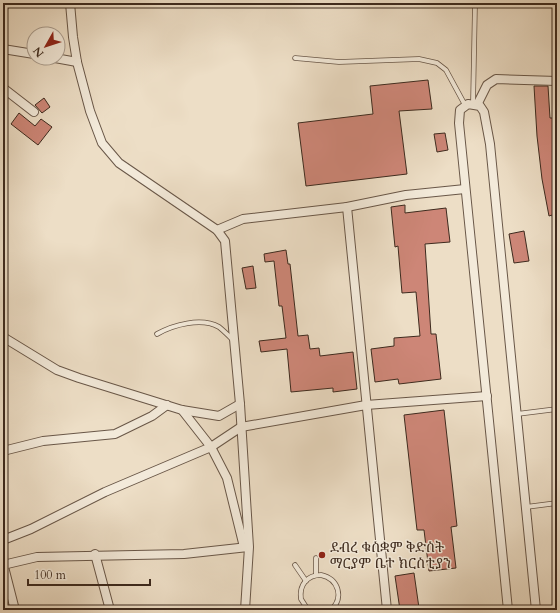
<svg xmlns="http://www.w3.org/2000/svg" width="560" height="613" viewBox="0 0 560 613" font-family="Cardo,'Noto Serif Ethiopic',serif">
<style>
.building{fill:#cd8677;stroke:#3d2a1e}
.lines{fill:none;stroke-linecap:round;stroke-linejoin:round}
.service-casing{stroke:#695748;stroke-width:5.5}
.minor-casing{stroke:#695748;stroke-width:10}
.service{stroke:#f3eada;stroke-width:4}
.minor{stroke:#f3eada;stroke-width:8}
.poi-dot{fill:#8f2418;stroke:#f3eada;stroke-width:1.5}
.labels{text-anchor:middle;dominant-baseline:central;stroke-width:3;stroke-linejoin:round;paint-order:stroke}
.poi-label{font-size:14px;fill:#3d2a1e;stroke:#f3eada;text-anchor:start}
</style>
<rect width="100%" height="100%" fill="#eddec6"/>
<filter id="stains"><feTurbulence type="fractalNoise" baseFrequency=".005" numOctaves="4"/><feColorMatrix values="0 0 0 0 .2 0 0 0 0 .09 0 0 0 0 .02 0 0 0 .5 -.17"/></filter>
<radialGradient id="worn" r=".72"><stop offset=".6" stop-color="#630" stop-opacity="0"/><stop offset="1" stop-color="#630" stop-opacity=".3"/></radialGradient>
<g class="building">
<polygon points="428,80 432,109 399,111 407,174 306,186 298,123 373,114 370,86"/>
<polygon points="534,86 548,86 550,118 557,118 557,227 555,228 552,215 549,216 542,179 537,136"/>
<polygon points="44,98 50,107 42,113 35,105"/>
<polygon points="19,113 35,126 41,119 52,127 38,145 11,124"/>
<polygon points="445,133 448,150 437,152 434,134"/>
<polygon points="405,205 405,213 446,208 450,242 425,244 431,334 436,334 441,379 399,384 398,379 375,382 371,349 394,346 394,338 420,336 416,292 402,293 398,246 395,247 391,207"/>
<polygon points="524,231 529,261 514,263 509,234"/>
<polygon points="286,250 288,264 290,264 298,336 308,335 310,349 319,348 320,356 353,352 357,389 333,392 333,388 291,392 287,349 261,352 259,341 286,338 282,306 279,306 274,261 265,262 264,254"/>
<polygon points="253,266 256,288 246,289 242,268"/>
<polygon points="444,410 457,526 451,527 456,568 429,571 424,530 417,530 404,415"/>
<polygon points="414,573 419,608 400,610 395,576"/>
</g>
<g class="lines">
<defs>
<g id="service">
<polyline points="295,58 339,62 419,59 437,63 446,70 465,105"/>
<polyline points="473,104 475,3"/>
<path d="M157,334C173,325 201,317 219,327C224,331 229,336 233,340"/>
<polyline points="517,414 557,409"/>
<polyline points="526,507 557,503"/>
<polyline points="316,558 316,575"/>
<polyline points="295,565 306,581"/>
<path d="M308,610L301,599C299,585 307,575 321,575C339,579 344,598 331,610"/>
</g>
<g id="minor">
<polyline points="70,3 73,37 77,62 90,111 102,143 119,163 217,230 225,241 240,404 249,547 245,610"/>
<polyline points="3,9 5,3"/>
<polyline points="3,49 34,54"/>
<polyline points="55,58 77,62"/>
<polyline points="3,88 34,112"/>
<polyline points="477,105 487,85 496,79 557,81"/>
<polyline points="347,207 387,610"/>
<polyline points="217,230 243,219 347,207 406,195 465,189"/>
<polyline points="3,337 57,370 79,378 182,410 219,416 240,404"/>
<polyline points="182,410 211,447 241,427 366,405 487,396"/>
<polyline points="3,451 43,441 115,434 152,416 167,405"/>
<polyline points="3,540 31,529 105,492 211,447 227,478 244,547"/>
<polyline points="95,554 110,610"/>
<polyline points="3,563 15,610"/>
<polyline points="3,565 37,557 184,554 248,547"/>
<polyline points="508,610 459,123 460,110 468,104 480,106 484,112 490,144 536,610"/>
</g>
</defs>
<use href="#service" class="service-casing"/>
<use href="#minor" class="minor-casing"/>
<use href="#service" class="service"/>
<use href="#minor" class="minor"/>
</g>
<circle class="poi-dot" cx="322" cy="555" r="4"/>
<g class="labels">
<g class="poi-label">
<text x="330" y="547">ደብረ ቁስቋም ቅድስት<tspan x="330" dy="16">ማርያም ቤተ ክርስቲያን</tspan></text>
</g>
</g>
<rect width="560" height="613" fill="none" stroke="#eddec6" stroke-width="16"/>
<rect x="4" y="4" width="552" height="605" fill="none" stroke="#3d2a1e" stroke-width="2"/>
<rect x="8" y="8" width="544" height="597" fill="none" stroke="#3d2a1e"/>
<g transform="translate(46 46) rotate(231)"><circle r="19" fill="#f3eada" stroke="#aa9d8f"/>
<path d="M0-3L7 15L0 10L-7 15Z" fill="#8f2418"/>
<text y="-6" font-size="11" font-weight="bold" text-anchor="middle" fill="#3d2a1e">N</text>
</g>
<path d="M28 579v6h122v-6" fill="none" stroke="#3d2a1e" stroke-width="2"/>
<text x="34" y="579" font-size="12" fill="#3d2a1e" stroke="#f3eada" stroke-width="3" paint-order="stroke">100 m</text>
<rect width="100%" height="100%" filter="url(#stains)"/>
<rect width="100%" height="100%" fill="url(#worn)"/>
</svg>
